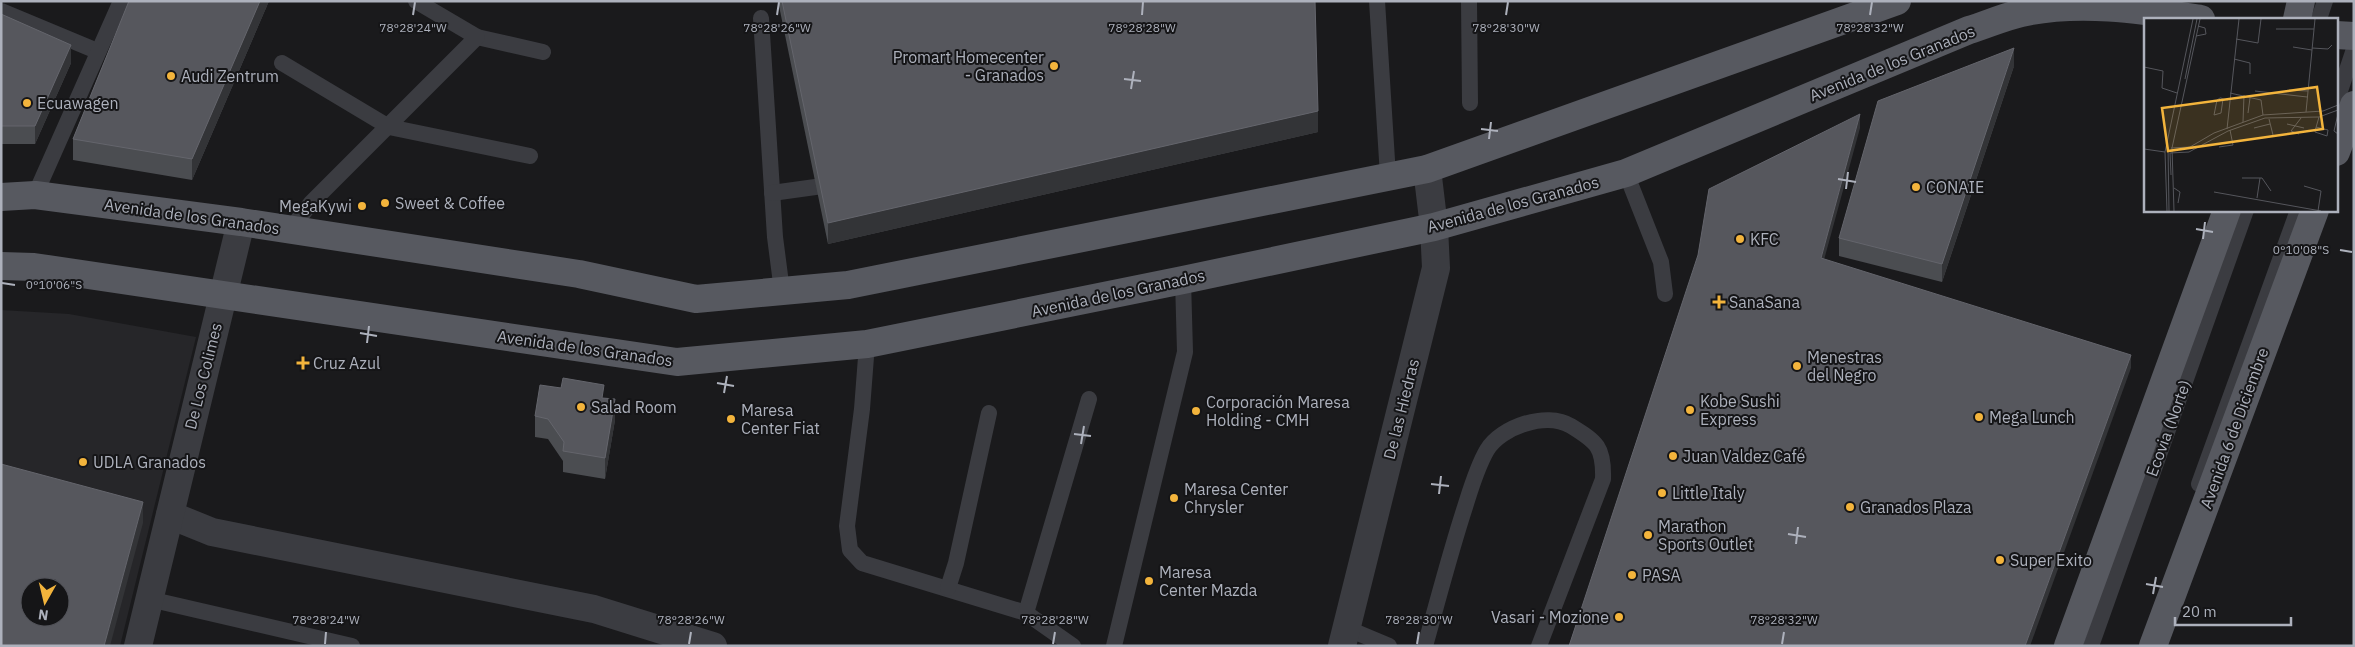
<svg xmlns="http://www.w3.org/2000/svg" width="2355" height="647" viewBox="0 0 2355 647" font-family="'IBM Plex Sans',sans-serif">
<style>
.built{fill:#262629;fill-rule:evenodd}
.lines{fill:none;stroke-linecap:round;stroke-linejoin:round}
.lane{stroke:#3b3c41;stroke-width:16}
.street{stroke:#3b3c41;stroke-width:28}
.primary{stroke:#575960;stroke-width:28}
.wall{fill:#4b4d51}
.shaded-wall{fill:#333437}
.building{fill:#56575d;stroke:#64656c;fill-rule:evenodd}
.ticks{fill:none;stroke:#adb1bc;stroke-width:2}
.poi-dot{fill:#f3b43c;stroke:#151517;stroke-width:2}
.labels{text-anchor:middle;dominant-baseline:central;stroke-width:4;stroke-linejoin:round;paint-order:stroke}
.poi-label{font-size:16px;fill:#adb1bc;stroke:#151517;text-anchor:start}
.street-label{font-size:16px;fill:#adb1bc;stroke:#151517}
.inset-road{fill:none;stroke:#55565c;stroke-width:1}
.view{fill:#f3b43c;fill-opacity:0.15;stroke:#f3b43c;stroke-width:2.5}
.inset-edge{fill:none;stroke:#adb1bc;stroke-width:2.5}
.ticks-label{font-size:12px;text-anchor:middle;fill:#adb1bc;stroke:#151517;stroke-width:4;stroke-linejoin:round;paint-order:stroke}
</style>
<rect width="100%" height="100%" fill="#1a1a1c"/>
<path class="built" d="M1,310L69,314L196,337L120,646H1ZM30,587H60V617H30Z"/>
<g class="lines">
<g class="lane">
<polyline points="1377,1 1388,176"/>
<polyline points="1469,1 1470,103"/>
<polyline points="1,11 97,51"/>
<polyline points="761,18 775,237 782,291"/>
<polyline points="2319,19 2325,1"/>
<polyline points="477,37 543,52"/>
<polyline points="282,63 389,127 530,156"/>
<polyline points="2336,103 2354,49"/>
<polyline points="1626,173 1661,262 1665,294"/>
<polyline points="772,193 837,184"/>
<polyline points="35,195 121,1"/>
<polyline points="290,230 311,203 477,37 416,1"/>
<polyline points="867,344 862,409 847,526 850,550 862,563 1026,613 1073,646"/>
<polyline points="2199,484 2298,210"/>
<polyline points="948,588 956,563 989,413"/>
<polyline points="149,599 352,646"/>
<polyline points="1026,613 1089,399"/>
<polyline points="1346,628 1389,646"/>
<polyline points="1114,646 1185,352 1183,280"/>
<path d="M1425,646C1438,600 1450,553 1465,507C1471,488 1477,467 1487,450C1501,427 1546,411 1571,426C1597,442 1604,447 1603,479L1539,646"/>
<polyline points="2091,646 2246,210"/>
</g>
<g class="street">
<polyline points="170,515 212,532 594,609 713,646"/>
<polyline points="138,646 241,222"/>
<polyline points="1342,646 1436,268 1434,227 1427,169"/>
</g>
<g class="primary">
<polyline points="2297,19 2301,1"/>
<polyline points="2336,35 2354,36"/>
<polyline points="2336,152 2354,105"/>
<polyline points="1,197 35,195 241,222 579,274 696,299 848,285 1427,169 1897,1"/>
<path d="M1,266L34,267L677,362L867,344L1183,280L1434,227L1626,173L1969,30C1986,25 2003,17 2021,13C2080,0 2142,10 2201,19"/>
<polyline points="2068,646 2227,210"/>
<polyline points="2153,646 2315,210"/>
</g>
</g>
<g class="wall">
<polygon points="129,1 269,1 192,180 73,160 73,139"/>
<polygon points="778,1 1315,1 1318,132 828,244"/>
<polygon points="1,14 71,63 35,144 1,144"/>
<polygon points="2014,66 1942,282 1839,256 1839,238"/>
<polygon points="604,398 615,420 605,479 563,472 563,461 548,439 535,437 535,416"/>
</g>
<g class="shaded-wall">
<polygon points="260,1 269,1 192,180 192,159"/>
<polygon points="71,45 71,63 35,144 35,126"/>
<polygon points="2014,48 2014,66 1942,282 1942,264"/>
<polygon points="1318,111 1318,132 828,244 828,223"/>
<polygon points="1860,114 1860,128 1821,271 1821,258"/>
<polygon points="2131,355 2131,368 2030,646 2025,646"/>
<polygon points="615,399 615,420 605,479 605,458"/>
<polygon points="143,502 143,523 110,646 104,646"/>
</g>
<g class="building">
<polygon points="129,1 260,1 192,159 73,139"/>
<polygon points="782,1 1315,1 1318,111 828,223"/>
<polygon points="1,14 71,45 35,126 1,126"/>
<polygon points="2014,48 1942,264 1839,238 1878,101"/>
<polygon points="1860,114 1821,258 2131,355 2025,646 1569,646 1698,255 1709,189"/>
<polygon points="563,378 604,385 602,398 615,399 605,458 563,451 564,442 548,419 535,416 540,385 561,388"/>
<path d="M1,464L143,502L104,646H1ZM30,587H60V617H30Z"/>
</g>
<path class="ticks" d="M413,15L415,2M777,15L779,2M1142,15L1143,2M1506,15L1508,2M1870,15L1872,2M1124,79L1141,81M1131,89L1134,71M1481,129L1498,131M1489,139L1491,122M1838,179L1856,182M1846,189L1848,172M2196,229L2213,232M2203,239L2205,222M2340,250L2352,252M2,283L15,285M360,333L377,336M367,343L369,326M717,383L734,386M724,393L727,376M1074,434L1091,436M1081,444L1084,426M1431,484L1449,486M1439,494L1441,476M1788,534L1806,537M1796,544L1798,527M2146,584L2163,587M2153,594L2156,577M325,644L326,632M689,644L691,632M1053,644L1055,632M1417,644L1419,632M1782,644L1784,632"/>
<g class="poi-dot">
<circle cx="1054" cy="66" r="5"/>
<circle cx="171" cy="76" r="5"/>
<circle cx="27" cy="103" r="5"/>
<circle cx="1916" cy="187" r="5"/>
<circle cx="385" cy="203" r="5"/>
<circle cx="362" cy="206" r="5"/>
<circle cx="1740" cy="239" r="5"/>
<path d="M1716.5 294.5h5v5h5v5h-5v5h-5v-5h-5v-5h5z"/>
<path d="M300.5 355.5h5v5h5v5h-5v5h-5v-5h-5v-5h5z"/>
<circle cx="1797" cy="366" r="5"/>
<circle cx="581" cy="407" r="5"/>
<circle cx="1690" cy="410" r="5"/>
<circle cx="1196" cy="411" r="5"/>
<circle cx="1979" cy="417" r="5"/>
<circle cx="731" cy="419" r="5"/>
<circle cx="1673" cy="456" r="5"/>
<circle cx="83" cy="462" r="5"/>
<circle cx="1662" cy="493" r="5"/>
<circle cx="1174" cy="498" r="5"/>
<circle cx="1850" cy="507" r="5"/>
<circle cx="1648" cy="535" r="5"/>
<circle cx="2000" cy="560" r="5"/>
<circle cx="1632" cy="575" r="5"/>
<circle cx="1149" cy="581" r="5"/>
<circle cx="1619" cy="617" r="5"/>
</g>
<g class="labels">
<g class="poi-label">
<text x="1044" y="57" text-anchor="end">Promart Homecenter<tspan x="1044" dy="18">- Granados</tspan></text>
<text x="181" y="76">Audi Zentrum</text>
<text x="37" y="103">Ecuawagen</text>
<text x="1926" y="187">CONAIE</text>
<text x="395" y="203">Sweet &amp; Coffee</text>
<text x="352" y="206" text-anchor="end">MegaKywi</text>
<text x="1750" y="239">KFC</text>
<text x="1729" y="302">SanaSana</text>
<text x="1807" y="357">Menestras<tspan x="1807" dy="18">del Negro</tspan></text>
<text x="313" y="363">Cruz Azul</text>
<text x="1700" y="401">Kobe Sushi<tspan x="1700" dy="18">Express</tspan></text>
<text x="1206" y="402">Corporación Maresa<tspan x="1206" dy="18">Holding - CMH</tspan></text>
<text x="591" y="407">Salad Room</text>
<text x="741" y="410">Maresa<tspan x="741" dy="18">Center Fiat</tspan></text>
<text x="1989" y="417">Mega Lunch</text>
<text x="1683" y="456">Juan Valdez Café</text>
<text x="93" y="462">UDLA Granados</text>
<text x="1184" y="489">Maresa Center<tspan x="1184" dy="18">Chrysler</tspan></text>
<text x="1672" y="493">Little Italy</text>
<text x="1860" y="507">Granados Plaza</text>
<text x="1658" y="526">Marathon<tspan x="1658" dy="18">Sports Outlet</tspan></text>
<text x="2010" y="560">Super Exito</text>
<text x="1159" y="572">Maresa<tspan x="1159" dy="18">Center Mazda</tspan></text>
<text x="1642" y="575">PASA</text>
<text x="1609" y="617" text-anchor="end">Vasari - Mozione</text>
</g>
<g class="street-label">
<text transform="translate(1892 63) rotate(-22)">Avenida de los Granados</text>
<text transform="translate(1513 204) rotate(-15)">Avenida de los Granados</text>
<text transform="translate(192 216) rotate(8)">Avenida de los Granados</text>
<text transform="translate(1118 293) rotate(-12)">Avenida de los Granados</text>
<text transform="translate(585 348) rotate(8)">Avenida de los Granados</text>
<text transform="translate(203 376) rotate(-76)">De Los Colimes</text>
<text transform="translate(1401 409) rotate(-76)">De las Hiedras</text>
<text transform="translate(2168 428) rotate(-70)">Ecovia (Norte)</text>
<text transform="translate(2234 428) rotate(-70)">Avenida 6 de Diciembre</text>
</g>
</g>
<g transform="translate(2144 18)">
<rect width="194" height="194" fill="#1a1a1c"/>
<path class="inset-road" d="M132,11H170M52,18L62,16L61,10L54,8M92,21L114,25M114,25L117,1M149,29L168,32M168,30L184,31L188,27M90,41L106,45V56M0,49L19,53L18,70L33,75M41,61L53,1M145,72L164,73M111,73L163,79M86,75L117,82L119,97M79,81L77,95L70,97L73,82L76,80H77L79,81L84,82M162,94L171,1M104,95L106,80M194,96L190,113L194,116M125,101L129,117M99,104L100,77M143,106L160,110M172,109L184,112L183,118L171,114V113L175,99M110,110L126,106M83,111L95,1M155,116L147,113L157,100M24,129L25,193M75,129L89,127L86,112M27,130L46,129L70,115L119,97L179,93L194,87M0,131L21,134M26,135L27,157M26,135L45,134L84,113L121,100L175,99L194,92M98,160H118L127,173M160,168L177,173L174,193M30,170L36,174L34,185M70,174L177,193M113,180L116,160M23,193L21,134L49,1M30,193L28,130L56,1"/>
<path class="view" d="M173,69L179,111L24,133L18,90Z"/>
<rect width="194" height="194" class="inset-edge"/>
</g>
<g class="ticks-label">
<text x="413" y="32">78°28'24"W</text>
<text x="777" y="32">78°28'26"W</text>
<text x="1142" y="32">78°28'28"W</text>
<text x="1506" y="32">78°28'30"W</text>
<text x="1870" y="32">78°28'32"W</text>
<text x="2301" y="254">0°10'08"S</text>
<text x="54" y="289">0°10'06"S</text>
<text x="326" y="624">78°28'24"W</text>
<text x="691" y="624">78°28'26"W</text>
<text x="1055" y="624">78°28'28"W</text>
<text x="1419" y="624">78°28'30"W</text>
<text x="1784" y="624">78°28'32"W</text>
</g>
<rect width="2355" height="647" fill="none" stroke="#adb1bc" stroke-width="5"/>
<g transform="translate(45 602) rotate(188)"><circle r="24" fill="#151517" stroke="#525359"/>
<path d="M0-4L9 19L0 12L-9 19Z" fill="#f3b43c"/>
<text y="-8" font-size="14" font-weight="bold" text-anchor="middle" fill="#adb1bc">N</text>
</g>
<path d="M2175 617v8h116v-8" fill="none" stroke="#adb1bc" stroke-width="2.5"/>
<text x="2182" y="617" font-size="15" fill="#adb1bc" stroke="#151517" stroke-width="4" paint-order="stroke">20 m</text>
</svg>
